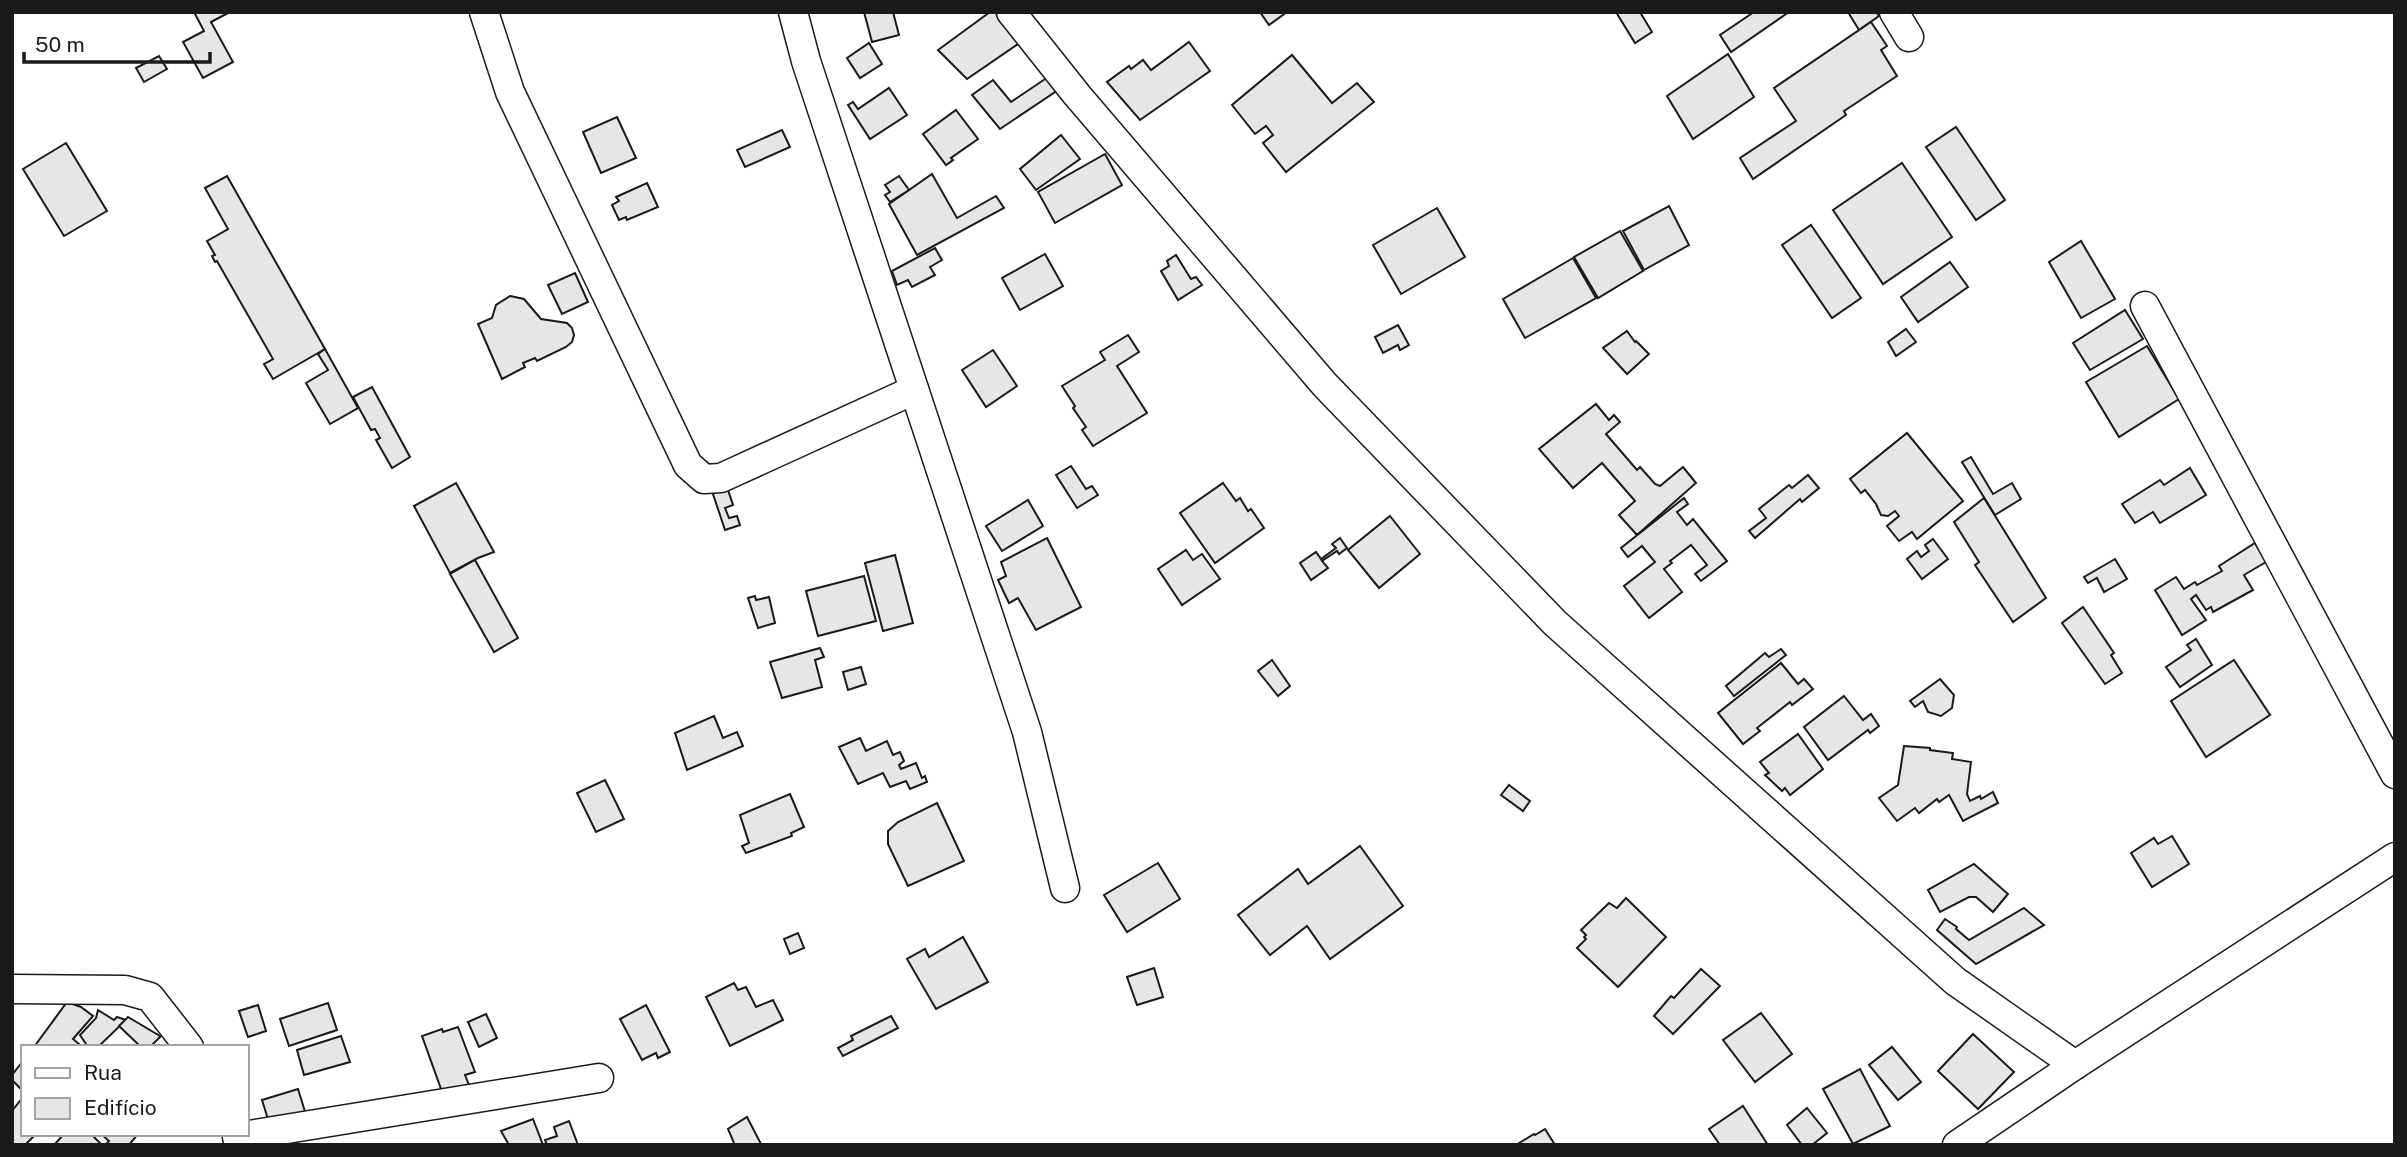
<svg xmlns="http://www.w3.org/2000/svg" width="2407" height="1157" viewBox="0 0 2407 1157" font-family="'Public Sans',sans-serif">
<style>
.building{fill:#e6e6e6;stroke:#1a1a1a;stroke-width:2}
.lines{fill:none;stroke-linecap:round;stroke-linejoin:round}
.minor-casing{stroke:#1a1a1a;stroke-width:31}
.minor{stroke:#fff;stroke-width:28}
</style>
<rect width="100%" height="100%" fill="#fff"/>
<g class="building">
<polygon points="194,12 230,12 211,22 233,62 203,78 183,42 204,31"/>
<polygon points="864,12 893,12 899,35 872,42"/>
<polygon points="990,12 995,12 1021,42 967,79 938,50"/>
<polygon points="1260,12 1287,12 1269,25"/>
<polygon points="1616,12 1640,12 1652,32 1635,43"/>
<polygon points="1754,12 1789,12 1731,52 1720,35"/>
<polygon points="1848,12 1876,12 1879,16 1859,30"/>
<polygon points="1871,22 1887,46 1881,50 1897,76 1844,111 1846,115 1753,179 1740,158 1796,121 1774,88"/>
<polygon points="1189,42 1210,71 1140,120 1107,82 1129,66 1131,69 1143,60 1151,70"/>
<polygon points="869,43 882,64 860,78 847,58"/>
<polygon points="1728,54 1754,97 1693,139 1667,96"/>
<polygon points="1292,55 1332,103 1357,83 1374,102 1286,172 1263,143 1273,135 1266,126 1255,134 1232,105"/>
<polygon points="159,56 167,69 144,82 136,68"/>
<polygon points="1051,75 1061,88 1000,129 972,95 993,80 1011,102"/>
<polygon points="889,88 907,115 870,139 848,105 853,102 858,109"/>
<polygon points="956,110 978,139 951,158 953,160 946,165 923,134"/>
<polygon points="617,117 636,158 601,173 583,132"/>
<polygon points="1956,127 2005,200 1976,220 1926,147"/>
<polygon points="782,130 790,147 745,167 737,150"/>
<polygon points="1061,135 1080,159 1036,190 1020,169"/>
<polygon points="66,143 107,211 64,236 23,169"/>
<polygon points="1105,154 1122,185 1055,223 1038,192"/>
<polygon points="1902,163 1952,237 1883,284 1833,210"/>
<polygon points="932,174 957,218 996,196 1004,208 917,255 889,204"/>
<polygon points="227,176 325,349 273,379 264,364 273,359 217,261 215,262 212,256 215,255 207,241 228,229 205,188"/>
<polygon points="899,176 909,190 890,202 885,195 890,192 885,185"/>
<polygon points="647,183 658,207 627,220 626,217 619,220 612,205 619,201 616,197"/>
<polygon points="1669,206 1689,245 1644,270 1623,231"/>
<polygon points="1437,208 1465,257 1401,294 1373,245"/>
<polygon points="1811,225 1861,298 1832,318 1782,245"/>
<polygon points="1620,231 1643,271 1598,298 1574,257"/>
<polygon points="2081,241 2115,299 2081,318 2049,262"/>
<polygon points="935,248 942,260 930,267 935,275 912,287 908,280 897,285 892,271"/>
<polygon points="1045,254 1063,286 1020,310 1002,278"/>
<polygon points="1176,255 1191,279 1196,277 1202,285 1178,300 1161,271 1169,266 1167,261"/>
<polygon points="1573,258 1596,298 1525,338 1503,299"/>
<polygon points="1950,262 1968,287 1918,322 1901,297"/>
<polygon points="575,273 588,302 562,314 548,285"/>
<polygon points="510,296 524,299 541,319 567,323 572,328 574,335 572,342 566,347 537,361 535,358 523,363 525,367 502,379 478,324 492,318 496,305"/>
<polygon points="2125,310 2143,339 2090,370 2073,343"/>
<polygon points="1398,325 1409,345 1400,350 1398,345 1383,353 1375,337"/>
<polygon points="1906,329 1916,342 1896,356 1888,342"/>
<polygon points="1627,331 1635,342 1636,341 1649,354 1627,374 1603,348"/>
<polygon points="1128,335 1139,352 1117,366 1147,413 1093,446 1082,430 1086,427 1073,408 1075,406 1062,386 1105,360 1100,352"/>
<polygon points="2147,346 2179,399 2119,437 2086,382"/>
<polygon points="325,349 358,408 330,424 306,383 328,370 318,354"/>
<polygon points="993,350 1017,386 986,407 962,370"/>
<polygon points="372,387 410,457 392,468 376,440 380,438 375,429 371,430 353,397"/>
<polygon points="1596,404 1609,420 1614,415 1620,422 1606,434 1637,470 1640,467 1655,484 1660,486 1683,467 1696,483 1637,535 1619,515 1635,501 1602,463 1573,488 1539,449"/>
<polygon points="1907,433 1963,501 1917,539 1912,532 1899,541 1887,526 1899,516 1895,511 1888,516 1881,515 1876,504 1865,490 1861,493 1850,479"/>
<polygon points="1971,457 1993,494 2012,483 2021,499 1995,515 1962,462"/>
<polygon points="1071,466 1086,489 1092,486 1098,495 1077,508 1056,475"/>
<polygon points="2190,468 2206,495 2160,523 2153,512 2135,523 2122,504 2160,480 2164,485"/>
<polygon points="1808,475 1819,488 1802,502 1800,499 1755,538 1749,531 1766,518 1759,509 1789,485 1792,488"/>
<polygon points="725,481 733,505 725,508 729,518 737,516 740,525 725,530 711,488"/>
<polygon points="456,483 494,552 478,558 450,573 414,506"/>
<polygon points="1223,483 1236,501 1240,498 1248,511 1251,509 1264,528 1215,563 1180,513"/>
<polygon points="1684,498 1688,504 1677,512 1687,525 1693,519 1727,561 1701,581 1695,574 1707,565 1691,545 1670,561 1672,563 1664,569 1682,592 1649,618 1624,586 1655,562 1642,546 1628,557 1621,548"/>
<polygon points="1984,498 2046,598 2013,622 1975,565 1979,562 1954,522"/>
<polygon points="1028,500 1043,526 1002,551 986,526"/>
<polygon points="1390,516 1420,554 1379,588 1348,550"/>
<polygon points="1047,538 1081,607 1036,630 1018,598 1009,603 998,580 1006,576 1001,562"/>
<polygon points="1340,538 1347,548 1339,554 1337,551 1322,561 1328,568 1311,580 1300,563 1316,552 1321,559 1336,548 1332,544"/>
<polygon points="1933,539 1948,559 1922,579 1907,559 1917,551 1921,557 1929,551 1925,545"/>
<polygon points="2255,543 2266,562 2244,575 2253,590 2213,612 2211,607 2206,610 2196,595 2191,599 2206,620 2182,635 2155,590 2176,577 2184,589 2195,582 2197,585 2222,571 2219,566"/>
<polygon points="1186,550 1193,560 1202,554 1220,579 1182,605 1158,569"/>
<polygon points="895,555 913,623 883,631 865,563"/>
<polygon points="2115,559 2127,579 2104,592 2097,578 2088,583 2084,577"/>
<polygon points="475,560 518,638 494,652 450,574"/>
<polygon points="864,576 876,621 818,636 806,591"/>
<polygon points="755,596 756,600 769,597 775,623 758,628 748,598"/>
<polygon points="2083,607 2114,653 2111,655 2122,673 2105,684 2062,623"/>
<polygon points="2196,639 2212,665 2180,687 2166,667 2191,650 2187,645"/>
<polygon points="820,648 824,657 815,660 822,687 782,698 770,662"/>
<polygon points="1781,649 1786,655 1734,696 1726,686 1765,653 1769,657"/>
<polygon points="1272,660 1290,686 1278,696 1258,671"/>
<polygon points="2234,660 2270,715 2206,757 2171,701"/>
<polygon points="1781,663 1798,684 1804,679 1813,689 1792,705 1790,702 1757,728 1760,731 1743,744 1718,713"/>
<polygon points="861,667 866,684 848,690 843,672"/>
<polygon points="1940,679 1954,695 1952,708 1941,716 1928,712 1923,701 1915,707 1910,701"/>
<polygon points="1844,696 1863,720 1871,714 1879,726 1870,733 1868,730 1828,760 1804,727"/>
<polygon points="714,716 723,738 737,732 743,746 687,770 675,733"/>
<polygon points="1798,734 1823,769 1790,795 1785,788 1782,791 1765,775 1769,773 1760,762"/>
<polygon points="860,738 866,751 887,741 893,755 900,752 904,761 899,765 901,769 916,763 922,778 925,776 927,782 910,789 906,781 890,787 883,773 858,784 839,747"/>
<polygon points="1904,746 1930,748 1930,750 1953,753 1952,759 1971,762 1967,794 1970,801 1980,796 1981,799 1993,792 1998,803 1963,821 1949,795 1939,802 1937,799 1919,813 1915,808 1897,821 1879,798 1898,785"/>
<polygon points="605,780 624,819 596,832 577,793"/>
<polygon points="1509,785 1530,801 1523,811 1501,795"/>
<polygon points="790,794 804,827 791,833 792,836 746,853 742,846 749,843 740,815"/>
<polygon points="937,803 964,861 908,886 888,844 888,831 898,822"/>
<polygon points="2172,836 2189,864 2152,887 2131,853 2154,838 2158,844"/>
<polygon points="1360,846 1403,906 1330,959 1307,926 1270,955 1238,915 1298,869 1308,884"/>
<polygon points="1158,863 1180,899 1127,932 1104,895"/>
<polygon points="1974,864 2008,894 1993,912 1976,897 1969,897 1940,912 1928,890"/>
<polygon points="1626,898 1666,937 1618,987 1577,948 1586,939 1584,937 1586,935 1581,930 1609,903 1617,908"/>
<polygon points="2024,908 2044,925 1976,964 1937,930 1945,919 1957,927 1956,929 1969,940"/>
<polygon points="798,933 804,948 790,954 784,939"/>
<polygon points="963,937 988,982 936,1009 907,959 925,949 929,957"/>
<polygon points="1154,968 1163,997 1137,1005 1127,977"/>
<polygon points="1701,969 1720,986 1673,1034 1654,1016 1671,996 1674,998"/>
<polygon points="734,983 738,990 746,987 756,1007 773,1000 783,1020 730,1046 706,997"/>
<polygon points="67,1002 81,1007 93,1016 73,1039 79,1044 76,1047 34,1047"/>
<polygon points="328,1003 337,1030 289,1046 280,1019"/>
<polygon points="258,1005 266,1031 248,1037 239,1011"/>
<polygon points="646,1005 670,1052 658,1058 656,1053 642,1060 620,1019"/>
<polygon points="98,1010 114,1020 117,1017 126,1020 98,1047 88,1047 80,1035 96,1018"/>
<polygon points="1761,1013 1792,1054 1755,1082 1723,1040"/>
<polygon points="486,1014 497,1038 479,1047 468,1022"/>
<polygon points="891,1016 898,1028 843,1056 838,1048 853,1040 851,1036"/>
<polygon points="128,1017 160,1036 160,1037 150,1047 141,1047 119,1026"/>
<polygon points="458,1027 475,1072 465,1075 471,1090 445,1100 422,1036 442,1029 443,1032"/>
<polygon points="1973,1034 2014,1072 1978,1109 1938,1071"/>
<polygon points="341,1036 350,1062 304,1075 297,1050"/>
<polygon points="1892,1047 1921,1082 1898,1100 1869,1065"/>
<polygon points="23,1061 23,1091 12,1080 12,1075"/>
<polygon points="1860,1069 1890,1126 1853,1144 1823,1089"/>
<polygon points="298,1089 307,1118 271,1129 262,1100"/>
<polygon points="23,1097 23,1134 36,1134 25,1145 12,1145 12,1111"/>
<polygon points="1743,1106 1757,1128 1768,1145 1720,1145 1709,1129"/>
<polygon points="1807,1108 1827,1133 1812,1145 1802,1145 1787,1125"/>
<polygon points="747,1117 761,1144 760,1145 735,1145 734,1143 728,1129"/>
<polygon points="533,1119 543,1145 509,1145 501,1131"/>
<polygon points="569,1121 578,1145 547,1145 545,1140 557,1136 554,1127"/>
<polygon points="1545,1129 1555,1145 1516,1145 1534,1134 1535,1135"/>
<polygon points="64,1134 91,1134 101,1144 54,1145"/>
<polygon points="101,1134 138,1134 129,1145 105,1145 109,1141"/>
</g>
<g class="lines">
<defs>
<g id="minor">
<polyline points="484,12 510,92 688,465 704,479 721,478 914,390"/>
<polyline points="793,12 806,61 1027,732 1065,888"/>
<polyline points="1011,12 1077,95 1325,385 1555,623 1955,981 2075,1065"/>
<polyline points="1894,12 1909,37"/>
<polyline points="2145,306 2395,774"/>
<polyline points="12,989 125,990 150,997 189,1047"/>
<polyline points="237,1137 599,1078"/>
<polyline points="1957,1145 2075,1065 2395,857"/>
</g>
</defs>
<use href="#minor" class="minor-casing"/>
<use href="#minor" class="minor"/>
</g>
<rect width="2407" height="1157" fill="none" stroke="#1a1a1a" stroke-width="28"/>
<rect x="21" y="1045" width="228" height="91" fill="#ffffff" stroke="#a3a3a3" stroke-width="2"/>
<rect x="35" y="1068" width="35" height="10" fill="#ffffff" stroke="#a3a3a3" stroke-width="2"/>
<text x="84" y="1080" font-size="21" fill="#1a1a1a">Rua</text>
<rect x="35" y="1098" width="35" height="21" fill="#e6e6e6" stroke="#a3a3a3" stroke-width="2"/>
<text x="84" y="1115" font-size="21" fill="#1a1a1a">Edifício</text>
<path d="M24 52v10h186v-10" fill="none" stroke="#1a1a1a" stroke-width="3.5"/>
<text x="35" y="52" font-size="21" fill="#1a1a1a" stroke="#ffffff" stroke-width="5" paint-order="stroke">50 m</text>
</svg>
